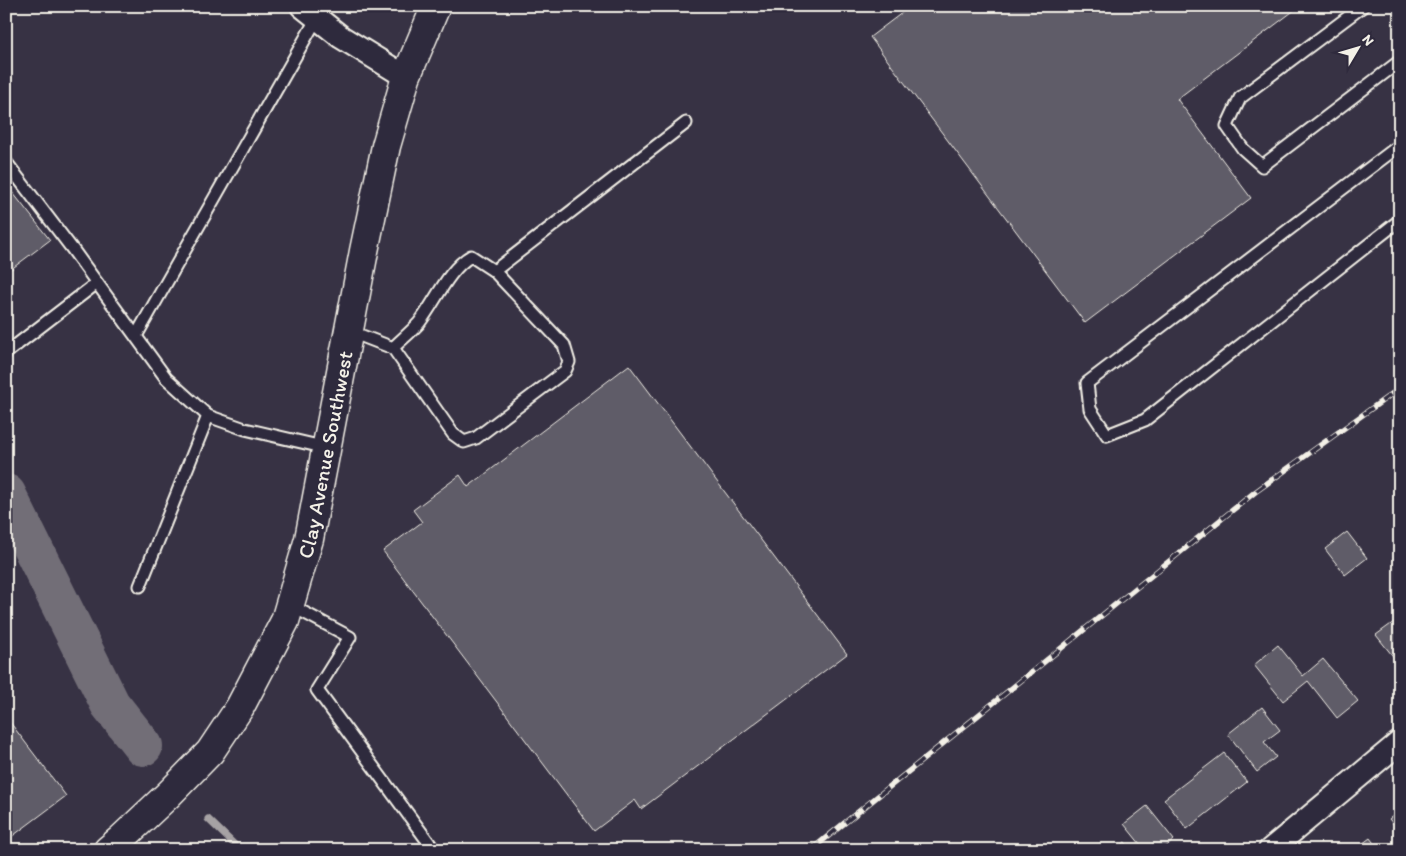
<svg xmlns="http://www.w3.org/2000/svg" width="1406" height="856" viewBox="0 0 1406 856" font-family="Itim,sans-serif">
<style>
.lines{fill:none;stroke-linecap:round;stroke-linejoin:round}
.stream{stroke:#a6a2a4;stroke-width:7}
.river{stroke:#726e77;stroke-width:40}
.building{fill:#5f5c67;stroke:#f4f1e8}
.service-casing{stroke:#f4f1e8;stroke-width:15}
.minor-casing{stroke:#f4f1e8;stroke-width:26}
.tertiary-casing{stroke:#f4f1e8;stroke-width:31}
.service{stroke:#2f2a3d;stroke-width:11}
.minor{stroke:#2f2a3d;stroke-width:22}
.tertiary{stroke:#2f2a3d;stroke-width:28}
.rail-casing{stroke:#f4f1e8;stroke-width:5.5}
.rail{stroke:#2f2a3d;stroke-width:4;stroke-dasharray:11;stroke-linecap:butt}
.labels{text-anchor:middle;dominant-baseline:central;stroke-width:4;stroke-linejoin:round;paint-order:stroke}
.street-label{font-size:21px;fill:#f4f1e8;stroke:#2f2a3d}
</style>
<rect width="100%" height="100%" fill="#373244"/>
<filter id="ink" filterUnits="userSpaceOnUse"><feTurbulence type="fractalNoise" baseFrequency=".02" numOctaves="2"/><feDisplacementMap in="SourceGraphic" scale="10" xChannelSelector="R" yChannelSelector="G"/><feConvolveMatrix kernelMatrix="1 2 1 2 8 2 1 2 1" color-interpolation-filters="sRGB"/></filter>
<g filter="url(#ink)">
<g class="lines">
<polyline class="stream" points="208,819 240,850"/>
<polyline class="river" points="6,494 110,704 143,746"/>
</g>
<g class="building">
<polygon points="911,6 1300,6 1177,99 1251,198 1085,323 870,37"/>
<polygon points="6,184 50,240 6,273"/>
<polygon points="629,365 847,654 641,809 635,800 594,831 383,551 422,522 413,510 460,475 468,487"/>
<polygon points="1347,532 1367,558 1345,575 1325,549"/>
<polygon points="1398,619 1400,621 1400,665 1376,635"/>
<polygon points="1278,645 1303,676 1323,659 1358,701 1337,718 1308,681 1283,701 1254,665"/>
<polygon points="1262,707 1280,730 1264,742 1276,757 1257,772 1228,734"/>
<polygon points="6,717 66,796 6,841"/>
<polygon points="1224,753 1247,782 1187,829 1164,799"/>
<polygon points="1147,806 1174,840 1162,850 1145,850 1124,824"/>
<polygon points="1400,810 1400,832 1389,819"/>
<polygon points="1370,838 1379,850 1354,850"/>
<polygon points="1125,842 1131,850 1115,850"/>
</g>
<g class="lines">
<defs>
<g id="service">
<polyline points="1363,6 1240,98 1227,126 1243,149 1262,166 1400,61"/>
<polyline points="1400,145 1087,383 1090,409 1107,435 1145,420 1400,220"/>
<polyline points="6,162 73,250 166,378 208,416 245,429 327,448"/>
<polyline points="494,271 686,123"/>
<path d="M349,331L393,348L453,434L464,442L476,438L565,371L569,362L564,345L494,271L471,256C448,269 435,303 419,323C411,332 401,340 393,348"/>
<polyline points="136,336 317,18"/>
<polyline points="6,353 97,283"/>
<polyline points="140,586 208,416"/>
<polyline points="290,605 350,637 317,690 432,847"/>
</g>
<g id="minor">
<polyline points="302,6 341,37 406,77"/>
<polyline points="1270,850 1400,742"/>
</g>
<g id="tertiary">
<path id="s1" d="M108,850L120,840L169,794L210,752L240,707L285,621L309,539L364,251L386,146L406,77L436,6"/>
</g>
</defs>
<use href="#service" class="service-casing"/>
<use href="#minor" class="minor-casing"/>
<use href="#tertiary" class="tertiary-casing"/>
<use href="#service" class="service"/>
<use href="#minor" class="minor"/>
<use href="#tertiary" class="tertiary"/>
<defs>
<polyline id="rail" points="811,850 1255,492 1400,388"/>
</defs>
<use href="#rail" class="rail-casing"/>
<use href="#rail" class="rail"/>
</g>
</g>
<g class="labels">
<g class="street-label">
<text stroke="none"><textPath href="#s1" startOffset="464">Clay Avenue Southwest</textPath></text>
</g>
</g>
<rect width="1406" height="856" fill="none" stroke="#2f2a3d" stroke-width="25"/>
<rect x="12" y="12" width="1381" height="831" fill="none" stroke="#f4f1e8" stroke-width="2" filter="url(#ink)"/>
<g transform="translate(1358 48) rotate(52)" stroke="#2f2a3d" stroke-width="4" paint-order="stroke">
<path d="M0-4L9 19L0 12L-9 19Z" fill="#f4f1e8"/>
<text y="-8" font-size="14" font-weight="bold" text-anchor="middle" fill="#f4f1e8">N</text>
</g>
</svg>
